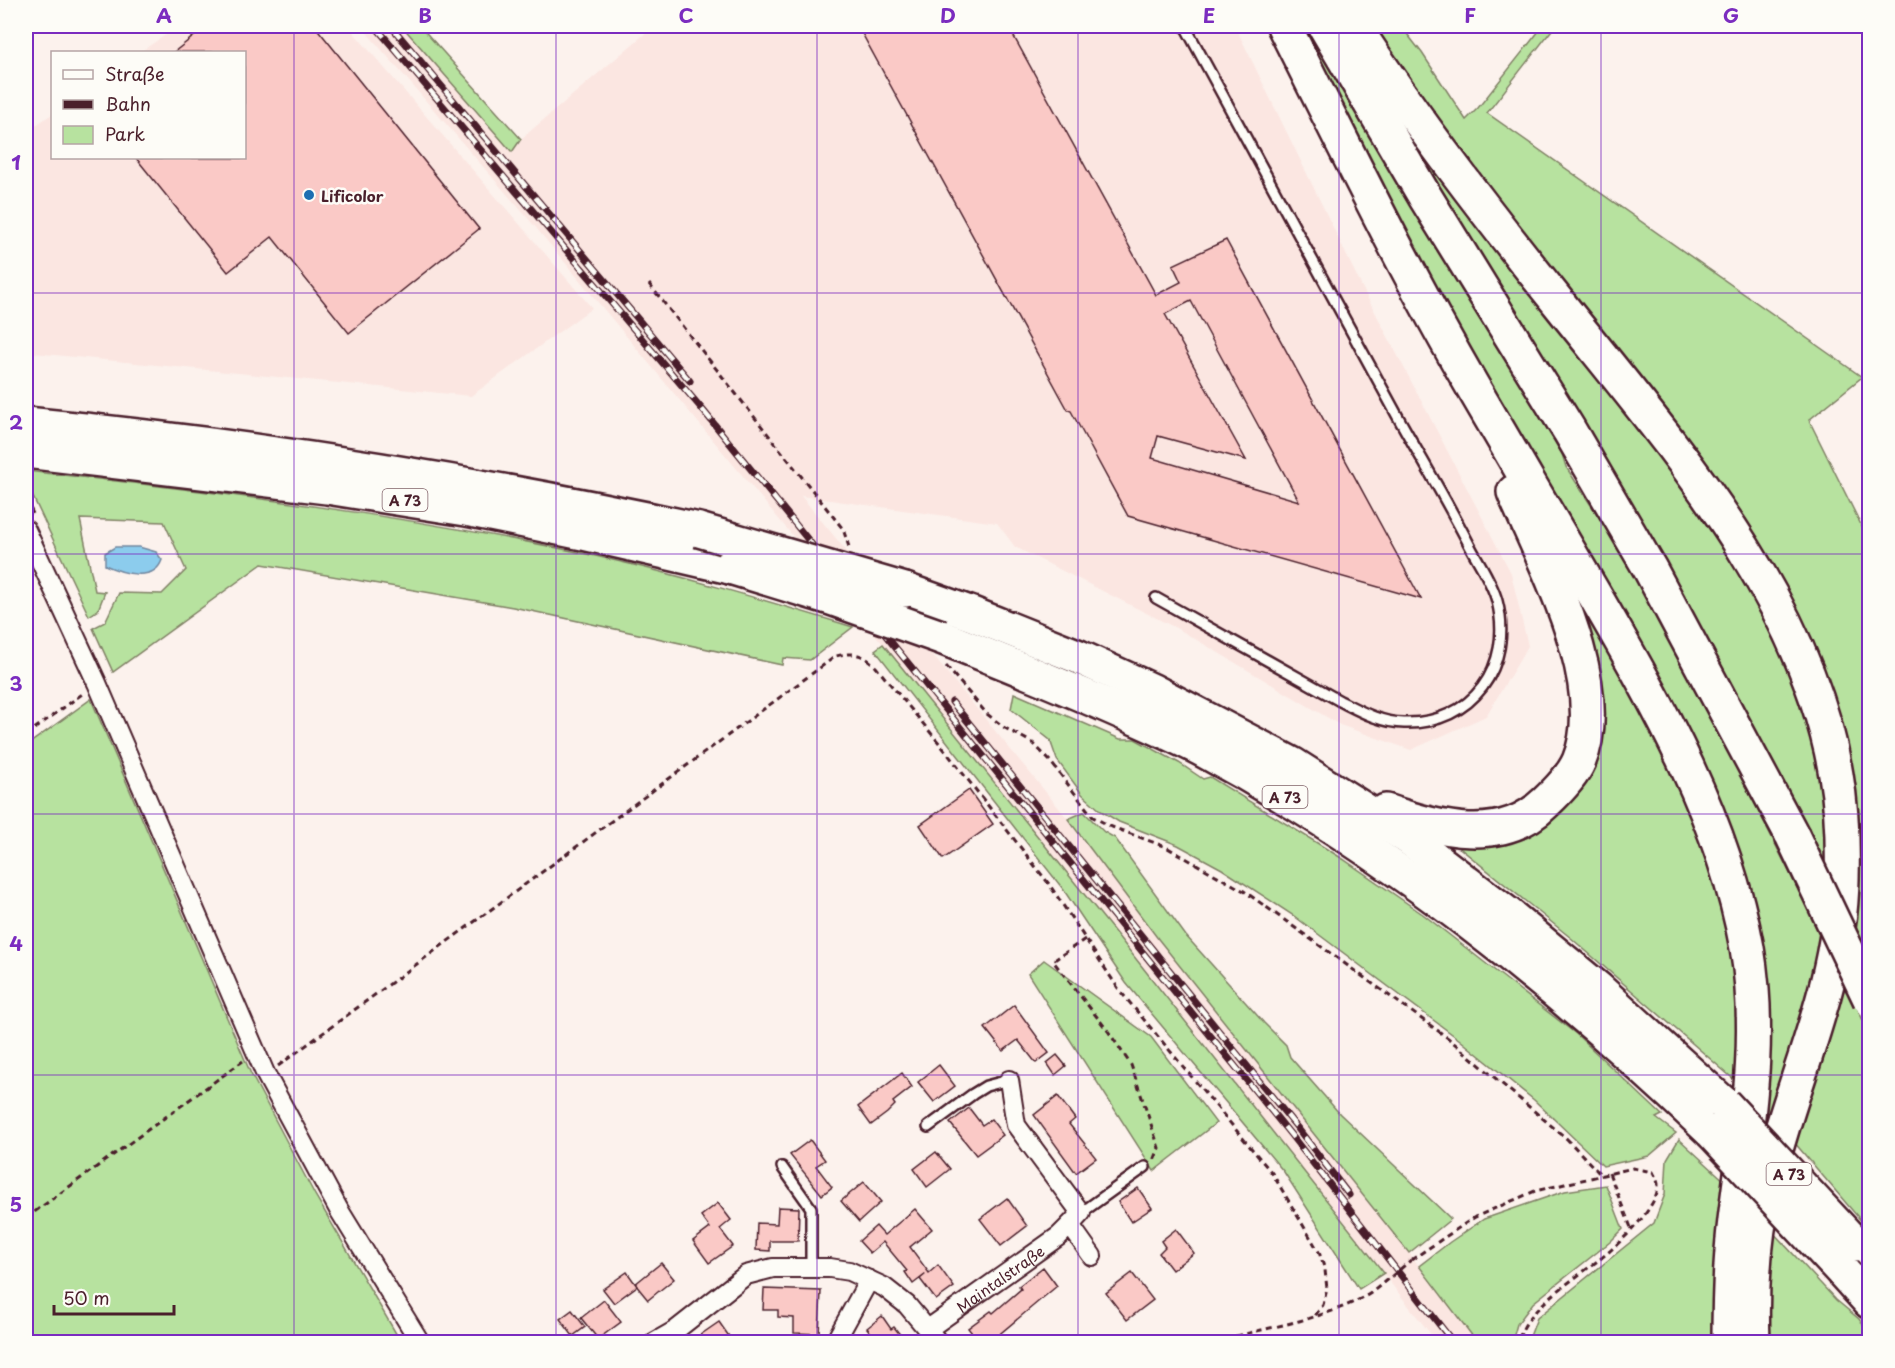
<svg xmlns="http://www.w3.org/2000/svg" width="1895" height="1368" viewBox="0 0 1895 1368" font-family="'Playpen Sans',sans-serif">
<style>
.built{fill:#fbe6e1}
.green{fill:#b7e29f;stroke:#808065;stroke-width:1.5}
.water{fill:#8ccced;stroke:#72879f;stroke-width:1.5}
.building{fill:#fac9c6;stroke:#4a1f2b;stroke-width:1.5;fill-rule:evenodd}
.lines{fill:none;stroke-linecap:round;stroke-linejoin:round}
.lane-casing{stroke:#4a1f2b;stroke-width:14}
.street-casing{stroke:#4a1f2b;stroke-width:22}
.highway-casing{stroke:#4a1f2b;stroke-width:38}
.path{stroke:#4a1f2b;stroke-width:3;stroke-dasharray:6 4.5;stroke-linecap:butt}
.lane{stroke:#fdfcf7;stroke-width:9}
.street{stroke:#fdfcf7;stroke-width:18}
.highway{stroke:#fdfcf7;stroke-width:33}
.rail-casing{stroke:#4a1f2b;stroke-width:7}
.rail{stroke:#fdfcf7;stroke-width:4.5;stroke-dasharray:14;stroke-linecap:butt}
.highway-bridge-casing{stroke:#4a1f2b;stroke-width:38;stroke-linecap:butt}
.path-bridge{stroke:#4a1f2b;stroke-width:3;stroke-dasharray:6 4.5;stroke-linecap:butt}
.highway-bridge{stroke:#fdfcf7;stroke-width:33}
.grid{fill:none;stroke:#7b2cbf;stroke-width:1.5;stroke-opacity:0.55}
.poi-dot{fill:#1f6fb2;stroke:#fdfcf7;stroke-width:2}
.labels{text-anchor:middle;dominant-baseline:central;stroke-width:5;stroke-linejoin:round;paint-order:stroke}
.shield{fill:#fdfcf7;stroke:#806168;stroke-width:1.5}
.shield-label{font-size:14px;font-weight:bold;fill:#4a1f2b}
.poi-label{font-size:15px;font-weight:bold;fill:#4a1f2b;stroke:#fdfcf7;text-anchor:start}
.street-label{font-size:15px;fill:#4a1f2b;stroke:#fdfcf7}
.neatline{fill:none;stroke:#7b2cbf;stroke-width:2}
.grid-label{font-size:20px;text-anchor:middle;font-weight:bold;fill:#7b2cbf}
</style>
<rect width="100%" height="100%" fill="#fcf2ed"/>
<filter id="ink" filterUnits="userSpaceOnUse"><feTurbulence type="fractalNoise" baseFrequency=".0167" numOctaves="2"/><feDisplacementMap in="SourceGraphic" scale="12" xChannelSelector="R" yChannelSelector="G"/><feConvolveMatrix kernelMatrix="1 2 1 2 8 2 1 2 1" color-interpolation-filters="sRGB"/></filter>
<g filter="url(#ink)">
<g class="built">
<polygon points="179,26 348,26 592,308 471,396 34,353 26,356 26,132 52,114 52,158 244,158 244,52 140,52"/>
<polygon points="361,26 402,26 512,151 521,139 654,26 1235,26 1362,287 1511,573 1528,646 1486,716 1411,750 1340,725 1180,630 1015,547 997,523 801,496 1068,819 1159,940 1409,1253 1477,1342 1437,1342 1121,940 883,644 532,223"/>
</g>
<g class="green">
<polygon points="402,26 420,26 521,139 512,152"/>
<polygon points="1295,26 1309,26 1435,242 1562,454 1566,467 1615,542 1680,655 1827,947 1774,1119 1760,1108 1758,952 1522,447"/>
<polygon points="1367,26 1401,26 1422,53 1466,120 1478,108 1543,26 1555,26 1487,113 1862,377 1809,420 1869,541 1869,961 1852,917 1841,743 1645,397"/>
<path d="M1392,108L1727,538L1766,605L1824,749L1834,890C1795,813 1758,735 1717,659C1616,471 1502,290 1392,108Z"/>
<path d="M26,471C212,491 398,514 582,553C674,573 764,600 853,627L810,660L783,658L782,665L513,607L262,564L113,672L93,628L105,622L119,593L162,594L186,570L164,522L80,519L95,591L105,592L98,610L89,616L26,482Z"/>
<polygon points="1584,603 1676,768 1728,918 1741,1033 1738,1083 1571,938 1451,841 1558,806 1591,656"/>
<polygon points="883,644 1121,940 1384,1273 1359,1289 1284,1172 1126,983 1063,889 875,650"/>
<polygon points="1014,693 1120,739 1135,739 1179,763 1203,779 1210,777 1343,859 1424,915 1576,1034 1662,1115 1656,1118 1676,1133 1649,1156 1603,1166 1534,1100 1460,1040 1294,916 1222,869 1178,845 1119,822 1101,811 1082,794 1057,760 1050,740 1011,709"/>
<polygon points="91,699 251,1074 315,1195 401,1342 26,1342 26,746"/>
<polygon points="1084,812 1104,832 1115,838 1186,936 1264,1023 1286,1045 1290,1057 1340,1114 1451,1219 1409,1253 1159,940 1068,819"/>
<polygon points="1044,960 1151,1037 1216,1123 1154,1171 1028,974"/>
<polygon points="1838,967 1869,1033 1869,1230 1788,1135"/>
<polygon points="1679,1139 1728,1184 1716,1342 1530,1342 1529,1339 1537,1318 1654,1223 1665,1194 1667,1159"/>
<polygon points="1606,1185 1623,1229 1610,1242 1533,1303 1517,1324 1512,1342 1477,1342 1419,1266 1450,1242 1484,1219 1565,1191"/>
<polygon points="1769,1228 1836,1300 1859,1319 1869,1332 1869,1342 1761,1342"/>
</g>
<path class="water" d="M115,547H139L156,552L162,560C154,583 122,573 105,565V553Z"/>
<g class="building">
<polygon points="207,26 315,26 479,229 349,333 272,237 228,272 136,158 244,158 244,52 174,52"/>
<path d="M858,26H1008L1156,295L1181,282L1173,265L1226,240L1421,599L1128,516L1071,411L1068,410ZM1191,301L1299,501L1152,458L1158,436L1246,460L1165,314Z"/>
<polygon points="969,790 993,824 943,859 920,825"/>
<polygon points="1014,1005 1049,1053 1036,1063 1018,1040 1003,1051 985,1028"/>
<polygon points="1057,1055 1066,1066 1055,1075 1047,1063"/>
<polygon points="939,1065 955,1086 934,1102 918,1082"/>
<polygon points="902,1073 912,1087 893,1102 895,1105 887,1113 871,1125 858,1107"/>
<polygon points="1058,1096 1075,1119 1069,1124 1096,1158 1076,1173 1034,1115"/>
<polygon points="969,1108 982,1125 991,1119 1003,1135 976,1155 950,1123"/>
<polygon points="810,1140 825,1160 816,1166 832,1187 822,1195 790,1155"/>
<polygon points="936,1152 950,1169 927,1187 914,1169"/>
<polygon points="864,1182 881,1202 859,1222 841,1201"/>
<polygon points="1138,1188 1152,1208 1131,1222 1118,1202"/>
<polygon points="1007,1198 1027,1226 1001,1246 980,1219"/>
<polygon points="718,1203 731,1220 720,1229 733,1246 709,1263 693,1241 710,1228 701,1216"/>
<polygon points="778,1207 799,1208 798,1241 770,1241 770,1251 756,1250 757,1223 777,1224"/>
<polygon points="915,1209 932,1229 910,1247 929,1273 938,1265 954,1287 936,1300 920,1279 926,1274 913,1284 905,1272 907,1271 883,1242 870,1253 859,1241 876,1226 884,1235"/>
<polygon points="1176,1229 1194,1253 1172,1270 1159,1253 1165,1247 1161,1241"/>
<polygon points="661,1263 674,1279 648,1300 635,1284"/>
<polygon points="1043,1267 1057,1286 990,1342 979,1342 968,1328 991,1311 993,1313 1021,1289 1019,1286"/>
<polygon points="627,1272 637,1286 614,1303 603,1289"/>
<polygon points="1132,1273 1153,1300 1127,1320 1106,1293"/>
<polygon points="764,1289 821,1291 819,1334 794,1333 794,1318 778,1317 778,1310 763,1310"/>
<polygon points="604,1300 621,1322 598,1339 581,1318"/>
<polygon points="572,1310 585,1327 573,1336 560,1319"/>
<polygon points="882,1316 891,1329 894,1327 906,1342 874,1342 877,1340 867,1328"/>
<polygon points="719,1322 733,1342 690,1342"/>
</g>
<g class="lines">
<defs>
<g id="lane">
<path d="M1156,598L1340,701C1360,711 1381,723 1404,723C1472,725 1514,666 1497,601C1492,582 1480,565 1471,548C1448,503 1422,460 1398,417C1326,287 1256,156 1185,26"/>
<polyline points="928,1127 973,1094 986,1086 1009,1080"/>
<polyline points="782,1167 811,1208 811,1268"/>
<polyline points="1081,1213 1145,1167"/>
</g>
<g id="street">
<polyline points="26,530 97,683 265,1073 339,1210 420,1342"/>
<polyline points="1009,1080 1016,1125 1081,1213 1070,1225"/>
<path id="s1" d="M928,1329L1059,1236L1070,1225L1092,1256"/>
<polyline points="655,1342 676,1330 746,1275 773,1268 830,1268 849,1271 884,1287 907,1305 938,1342"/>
<polyline points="835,1342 869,1280"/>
</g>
<g id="highway">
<path d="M1284,26C1345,147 1405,271 1474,389C1514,457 1554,526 1594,594C1659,706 1724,820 1747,948C1763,1040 1746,1130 1735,1220C1730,1261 1729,1301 1729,1342"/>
<polyline points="1325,26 1424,195 1569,430 1650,569 1792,835"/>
<path d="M1354,26C1417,123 1488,215 1561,306C1671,444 1806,596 1836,775C1842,809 1843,844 1842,879C1840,989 1790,1083 1766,1187C1754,1237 1751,1292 1753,1342"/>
<path d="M26,424C252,446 476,482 699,530"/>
<polyline points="26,451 327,487 466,509 583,533 730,567"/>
<polyline points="905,590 972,614 1079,657 1153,691 1292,764 1407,837 1505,912 1598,989 1724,1104"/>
<path d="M941,637C1009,664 1076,691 1142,721C1162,730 1182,739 1201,749C1390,850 1558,985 1712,1132"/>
<path d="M1386,811C1437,829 1502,846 1545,803C1558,791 1572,777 1579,761C1611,684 1544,563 1514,492"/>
<polyline points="1842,1271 1870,1302"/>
</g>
</defs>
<use href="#lane" class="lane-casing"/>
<use href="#street" class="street-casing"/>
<use href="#highway" class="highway-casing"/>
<g class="path">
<polyline points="649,284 843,529 850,550"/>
<polyline points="26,499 33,514"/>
<polyline points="946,666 987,714 1005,728 1033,743 1050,761 1093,817 1112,827 1166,847 1244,891 1448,1038 1567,1139 1601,1175"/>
<polyline points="26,735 85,692"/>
<polyline points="1085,939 1053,961 1108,1031 1131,1065 1159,1148 1154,1161"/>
<path d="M278,1066L836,656C853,652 863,653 876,667L940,744L1049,884L1120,991L1272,1173L1319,1252L1325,1270L1327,1289L1323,1305L1313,1318"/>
<polyline points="1609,1173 1632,1230"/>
<polyline points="26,1218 243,1061"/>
<path d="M1411,1260L1475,1217L1535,1191L1633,1168L1653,1172C1655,1176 1658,1181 1658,1185C1658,1194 1653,1202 1648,1210C1638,1225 1624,1238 1611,1250C1587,1272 1521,1309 1519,1342"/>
<path d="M1216,1342C1267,1326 1318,1322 1366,1296C1375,1291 1383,1282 1392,1276"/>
</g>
<use href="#lane" class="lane"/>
<use href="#street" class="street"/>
<use href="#highway" class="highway"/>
<defs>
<g id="rail">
<polyline points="375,26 702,409 1291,1135 1453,1342"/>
<polyline points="391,26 690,381"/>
<polyline points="952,702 1299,1130 1349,1195"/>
</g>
</defs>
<use href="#rail" class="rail-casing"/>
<use href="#rail" class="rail"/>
<defs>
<g id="highway-bridge">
<polyline points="699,530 905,590"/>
<polyline points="730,567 831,598 941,637"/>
<polyline points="1792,835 1870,999"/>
<polyline points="1724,1104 1855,1244"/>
<polyline points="1712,1132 1842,1271"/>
</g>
</defs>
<use href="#highway-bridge" class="highway-bridge-casing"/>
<polyline class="path-bridge" points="1392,1276 1411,1260"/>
<use href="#highway-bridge" class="highway-bridge"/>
</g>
</g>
<path class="grid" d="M294,26V1342M556,26V1342M817,26V1342M1078,26V1342M1339,26V1342M1601,26V1342M26,293H1870M26,554H1870M26,814H1870M26,1075H1870"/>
<circle class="poi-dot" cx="309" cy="195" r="6"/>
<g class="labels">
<g class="shield">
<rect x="382.5" y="489" width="45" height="22" rx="4.5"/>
<rect x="1262.5" y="786" width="45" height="22" rx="4.5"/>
<rect x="1766.5" y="1163" width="45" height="22" rx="4.5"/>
</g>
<g class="shield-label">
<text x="405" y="500">A 73</text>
<text x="1285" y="797">A 73</text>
<text x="1789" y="1174">A 73</text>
</g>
<g class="poi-label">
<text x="321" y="195">Lificolor</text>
</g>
<g class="street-label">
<text stroke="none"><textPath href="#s1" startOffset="88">Maintalstraße</textPath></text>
</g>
</g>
<rect width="1895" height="1368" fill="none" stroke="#fdfcf7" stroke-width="66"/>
<rect x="51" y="51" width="195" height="108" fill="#fdfcf7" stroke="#b5a4a5" stroke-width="1.5"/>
<rect x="63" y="70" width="30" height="9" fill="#fdfcf7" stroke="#b5a4a5" stroke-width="1.5"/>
<text x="105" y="81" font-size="18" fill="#4a1f2b">Straße</text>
<rect x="63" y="100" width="30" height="9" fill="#4a1f2b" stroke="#b5a4a5" stroke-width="1.5"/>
<text x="105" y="111" font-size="18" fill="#4a1f2b">Bahn</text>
<rect x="63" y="126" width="30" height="18" fill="#b7e29f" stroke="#b5a4a5" stroke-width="1.5"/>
<text x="105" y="141" font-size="18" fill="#4a1f2b">Park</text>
<path d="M54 1305v9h120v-9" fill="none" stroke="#4a1f2b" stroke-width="3"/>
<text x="63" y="1305" font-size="18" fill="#4a1f2b" stroke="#fdfcf7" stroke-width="4.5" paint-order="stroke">50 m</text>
<rect x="33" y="33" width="1829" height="1302" class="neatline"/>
<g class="grid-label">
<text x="164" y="23">A</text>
<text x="425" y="23">B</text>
<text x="686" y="23">C</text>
<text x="948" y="23">D</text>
<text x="1209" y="23">E</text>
<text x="1470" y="23">F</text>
<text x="1731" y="23">G</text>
<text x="16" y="170">1</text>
<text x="16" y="430">2</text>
<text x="16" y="691">3</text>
<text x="16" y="951">4</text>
<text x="16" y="1212">5</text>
</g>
</svg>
